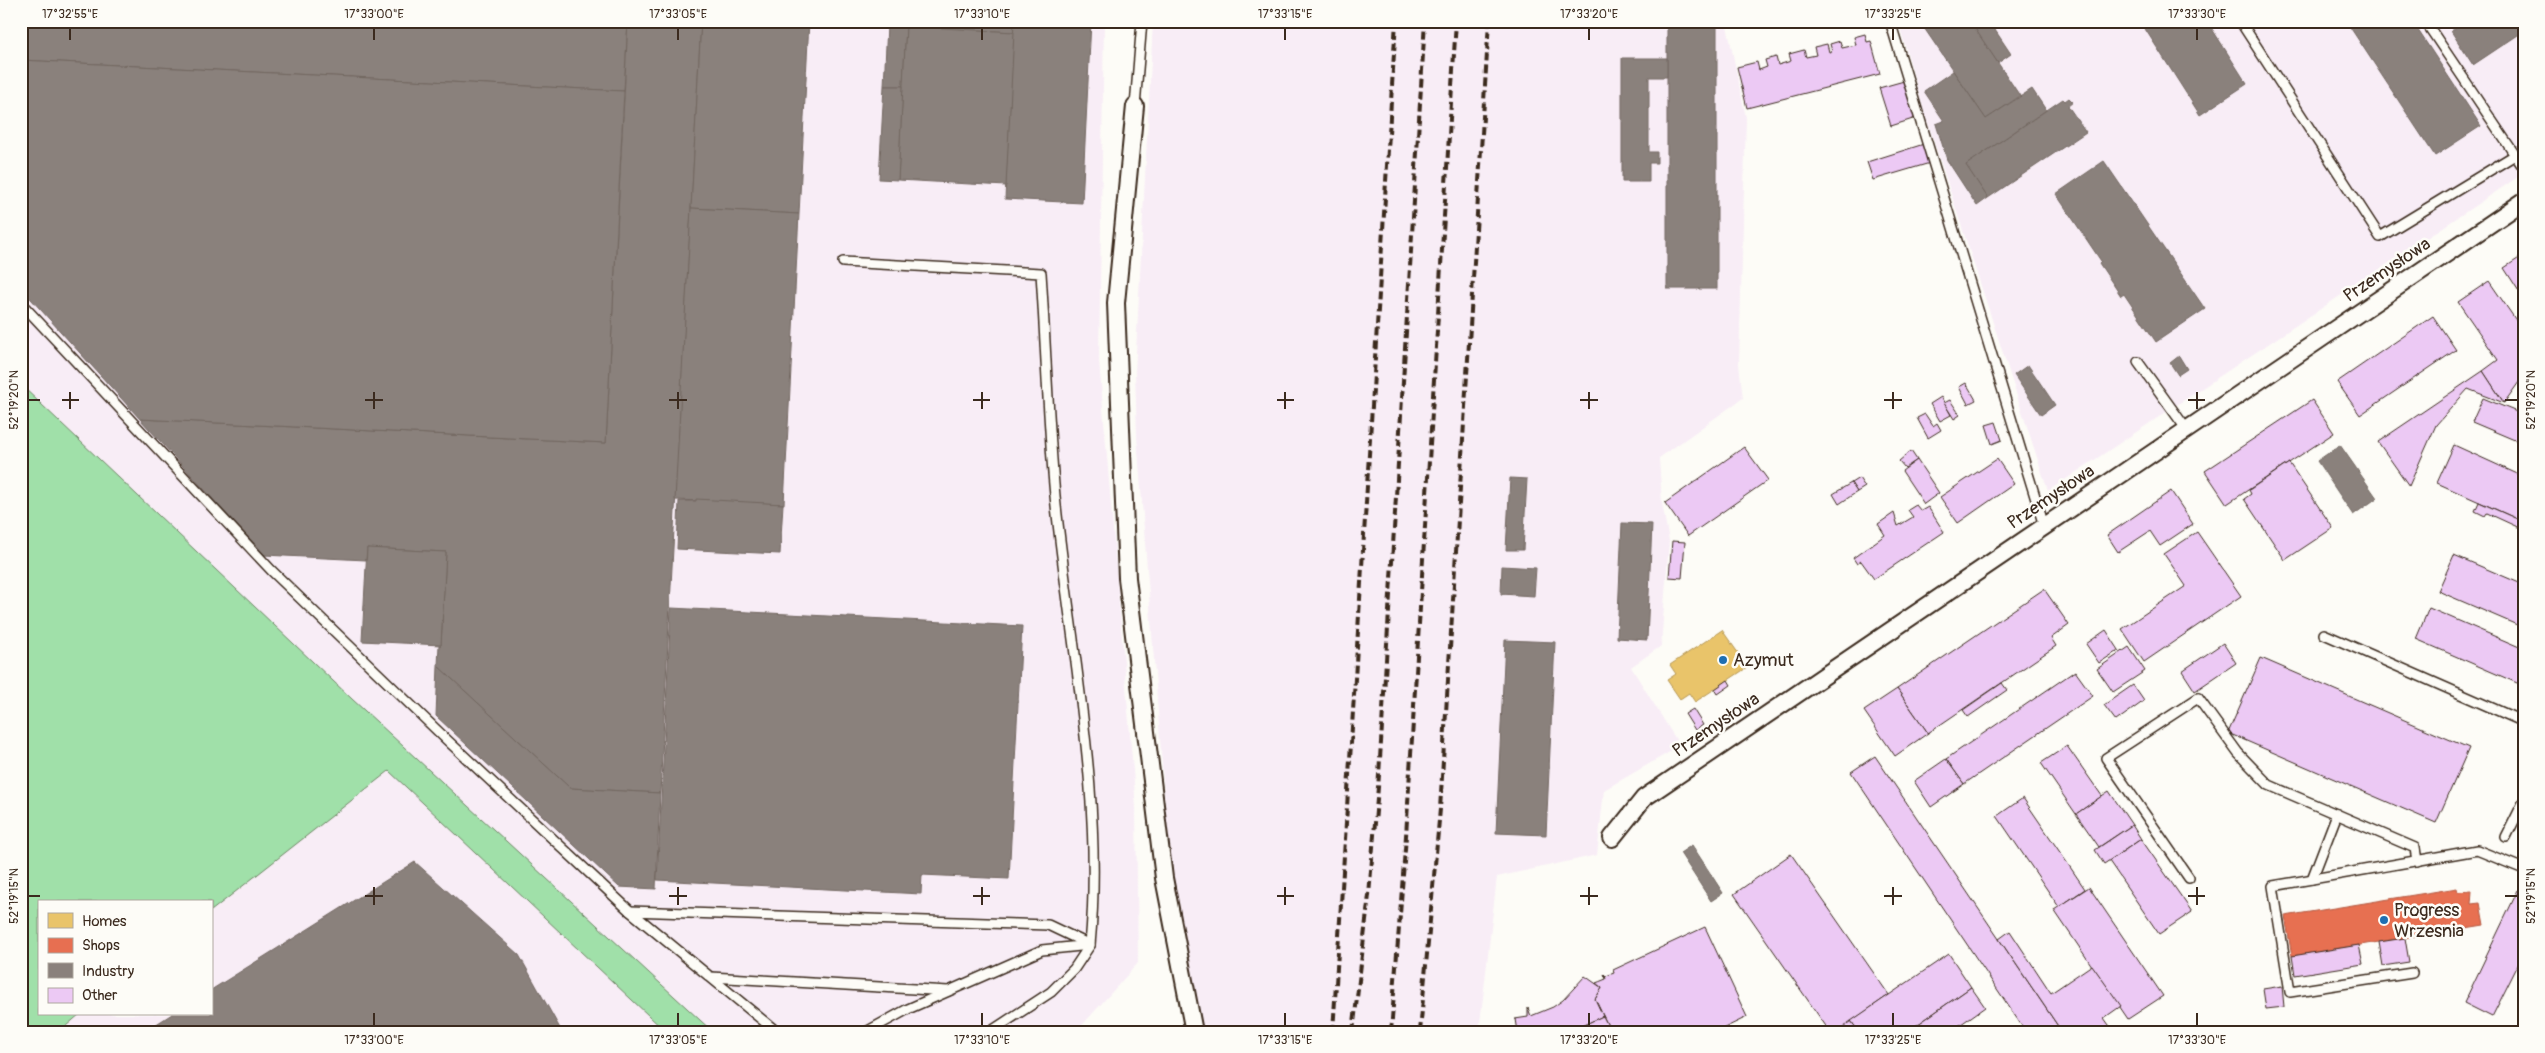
<svg xmlns="http://www.w3.org/2000/svg" width="2545" height="1053" viewBox="0 0 2545 1053" font-family="Pangolin,sans-serif">
<style>
.built{fill:#f8edf6}
.green{fill:#a0e0a9;stroke:#6e8564}
.homes{fill:#e9c46a;stroke:#b59653}
.shops{fill:#e76f51;stroke:#b35a42}
.industry{fill:#8a817c;stroke:#726760}
.building{fill:#ecc9f4;stroke:#3b2a1e}
.lines{fill:none;stroke-linecap:round;stroke-linejoin:round}
.service-casing{stroke:#3b2a1e;stroke-width:12}
.minor-casing{stroke:#3b2a1e;stroke-width:20}
.service{stroke:#fdfcf7;stroke-width:9}
.minor{stroke:#fdfcf7;stroke-width:16}
.rail{stroke:#3b2a1e;stroke-width:4;stroke-dasharray:8 4;stroke-linecap:butt}
.ticks{fill:none;stroke:#3b2a1e;stroke-width:2}
.poi-dot{fill:#1f6fb2;stroke:#fdfcf7;stroke-width:2}
.labels{text-anchor:middle;dominant-baseline:central;stroke-width:5;stroke-linejoin:round;paint-order:stroke}
.street-label{font-size:18px;fill:#3b2a1e;stroke:#fdfcf7}
.poi-label{font-size:18px;fill:#3b2a1e;stroke:#fdfcf7;text-anchor:start}
.neatline{fill:none;stroke:#3b2a1e;stroke-width:2}
.ticks-label{font-size:12px;text-anchor:middle;fill:#3b2a1e}
</style>
<rect width="100%" height="100%" fill="#fdfcf7"/>
<filter id="ink" filterUnits="userSpaceOnUse"><feTurbulence type="fractalNoise" baseFrequency=".02" numOctaves="2"/><feDisplacementMap in="SourceGraphic" scale="10" xChannelSelector="R" yChannelSelector="G"/><feConvolveMatrix kernelMatrix="1 2 1 2 8 2 1 2 1" color-interpolation-filters="sRGB"/></filter>
<g filter="url(#ink)">
<g class="built">
<polygon points="21,21 1104,21 1099,360 1136,807 1138,963 1076,1032 49,1032 70,1014 211,1014 211,902 21,423"/>
<polygon points="1153,21 1726,21 1746,118 1739,364 1743,398 1659,458 1662,503 1669,541 1661,646 1631,667 1680,746 1604,790 1597,855 1497,877 1479,1032 1185,1032 1175,936 1137,437 1135,372"/>
<polygon points="1898,21 2524,21 2524,173 2048,491 1923,108"/>
</g>
<polygon class="green" points="21,385 352,699 713,1032 666,1032 389,771 211,911 211,902 39,902 39,1014 80,1014 59,1032 21,1032"/>
<polygon class="homes" points="1722,630 1748,667 1695,702 1689,693 1680,699 1667,680 1676,674 1670,665"/>
<polygon class="shops" points="2457,888 2458,892 2472,891 2471,904 2480,903 2484,925 2292,956 2285,916"/>
<g class="industry">
<polygon points="21,21 628,21 624,91 21,60"/>
<polygon points="628,21 701,21 660,793 570,788 438,666 439,645 441,645 446,552 367,548 366,560 264,555 140,419 606,443"/>
<polygon points="701,21 809,21 799,214 691,208"/>
<polygon points="812,21 1014,21 1014,32"/>
<polygon points="1014,21 1091,21 1082,203 1005,199"/>
<rect x="1667" y="21" width="50" height="268"/>
<polygon points="1970,21 2020,96 1986,119 1920,22"/>
<polygon points="1989,21 2011,54 1998,63 1976,30"/>
<polygon points="2140,21 2207,21 2247,84 2200,115"/>
<polygon points="2346,21 2412,21 2481,126 2435,156"/>
<polygon points="2466,21 2524,21 2524,31 2473,65 2451,31"/>
<polygon points="887,25 906,26 903,86 884,86"/>
<polygon points="906,26 1014,32 1006,186 898,180"/>
<polygon points="1622,58 1667,58 1667,77 1649,77 1649,152 1657,152 1657,163 1649,163 1649,182 1622,182"/>
<polygon points="21,60 624,91 606,443 140,419 21,288"/>
<polygon points="1953,71 1986,119 2032,89 2046,110 1966,165 1988,198 1977,206 1947,160 1936,124 1944,121 1924,91"/>
<polygon points="884,86 903,86 898,180 879,179"/>
<polygon points="2069,98 2073,102 2068,106 2086,132 1988,198 1966,165 2063,99 2065,101"/>
<polygon points="2104,161 2205,309 2156,342 2124,294 2121,296 2099,263 2101,261 2056,194"/>
<polygon points="691,208 799,214 784,504 675,500"/>
<polygon points="2179,356 2187,369 2178,375 2170,363"/>
<polygon points="2028,365 2055,405 2041,415 2014,375"/>
<polygon points="2340,445 2377,498 2353,515 2317,461"/>
<polygon points="1510,478 1527,479 1523,550 1506,550"/>
<polygon points="696,499 783,504 780,554 677,549 679,501 696,501"/>
<polygon points="1622,523 1652,524 1647,640 1617,638"/>
<polygon points="367,548 446,552 441,645 362,641"/>
<polygon points="1502,566 1536,568 1534,596 1501,594"/>
<polygon points="671,608 1022,626 1009,879 922,875 921,894 657,880"/>
<polygon points="1505,640 1555,642 1546,835 1496,833"/>
<polygon points="438,666 570,788 660,793 656,889 619,887 436,716"/>
<polygon points="1692,845 1723,893 1711,901 1680,853"/>
<polygon points="415,862 519,955 562,1032 144,1032 172,1014 211,1014 211,990"/>
</g>
<g class="building">
<polygon points="1865,34 1867,42 1871,41 1880,74 1747,108 1737,67 1757,62 1759,70 1767,67 1765,60 1776,57 1778,65 1791,61 1789,54 1804,50 1806,57 1816,55 1814,47 1827,44 1829,52 1832,51 1830,44 1840,41 1842,48 1856,45 1854,37"/>
<polygon points="1904,81 1916,118 1891,126 1879,88"/>
<polygon points="1924,144 1930,163 1873,180 1867,162"/>
<polygon points="2524,255 2524,299 2504,268"/>
<polygon points="2489,281 2524,332 2524,375 2504,403 2483,371 2498,360 2458,302"/>
<polygon points="2433,316 2456,350 2360,415 2337,382"/>
<polygon points="2483,371 2504,403 2468,389 2436,425 2409,486 2378,442"/>
<polygon points="1966,383 1976,400 1968,404 1959,387"/>
<polygon points="1941,397 1951,415 1940,421 1930,404"/>
<polygon points="2483,398 2524,415 2524,444 2472,422"/>
<polygon points="1950,400 1960,415 1954,419 1944,403"/>
<polygon points="2312,400 2334,433 2227,504 2205,471"/>
<polygon points="1925,414 1933,426 1937,423 1941,430 1928,438 1917,418"/>
<polygon points="1996,422 2002,440 1992,444 1986,425"/>
<polygon points="2454,445 2524,477 2524,522 2437,483"/>
<polygon points="1744,447 1768,480 1688,536 1665,503"/>
<polygon points="1911,451 1917,460 1905,468 1899,461"/>
<polygon points="1997,459 2014,484 1958,523 1940,497"/>
<polygon points="1917,460 1939,493 1924,504 1902,471"/>
<polygon points="2289,463 2333,528 2285,560 2244,499 2251,494 2249,490"/>
<polygon points="1859,478 1865,487 1857,492 1851,483"/>
<polygon points="1851,483 1857,492 1839,504 1833,494"/>
<polygon points="2171,491 2193,524 2160,546 2150,531 2118,552 2107,535"/>
<polygon points="2479,502 2524,522 2524,530 2487,513 2485,516 2475,511"/>
<polygon points="1916,505 1921,511 1928,507 1944,532 1874,579 1861,561 1857,564 1853,558 1885,535 1878,524 1894,513 1898,526 1913,517 1908,510"/>
<polygon points="2197,532 2241,596 2144,662 2122,629 2186,586 2164,554"/>
<polygon points="1672,541 1685,542 1682,578 1669,577"/>
<polygon points="2454,555 2524,585 2524,628 2438,591"/>
<polygon points="2044,589 2069,625 2051,638 2056,646 1928,733 1897,689"/>
<polygon points="2429,608 2524,649 2524,686 2416,639"/>
<polygon points="2106,630 2119,650 2099,663 2086,644"/>
<polygon points="2223,643 2236,663 2195,691 2182,671"/>
<polygon points="2129,647 2145,671 2113,692 2097,669"/>
<polygon points="2261,658 2469,748 2436,823 2228,733"/>
<polygon points="2075,671 2093,696 1964,784 1946,759"/>
<polygon points="1728,680 1731,685 1718,694 1715,689"/>
<polygon points="2002,683 2007,690 1968,717 1963,710"/>
<polygon points="2133,685 2144,701 2116,721 2104,705"/>
<polygon points="1897,689 1928,733 1895,756 1864,711"/>
<polygon points="1693,709 1703,725 1695,730 1685,714"/>
<polygon points="2067,746 2102,796 2076,814 2041,763"/>
<polygon points="1875,756 1999,939 2062,1032 2026,1032 1851,772"/>
<polygon points="1946,759 1964,784 1931,807 1914,781"/>
<polygon points="2109,791 2132,825 2099,847 2076,814"/>
<polygon points="2023,798 2085,889 2059,907 1997,816"/>
<polygon points="2132,825 2141,839 2104,864 2095,850"/>
<polygon points="2141,839 2192,912 2159,934 2109,861"/>
<polygon points="1791,854 1889,995 1836,1032 1830,1032 1734,894"/>
<polygon points="2089,887 2163,996 2128,1019 2054,910"/>
<polygon points="2518,890 2524,893 2524,953 2492,1017 2464,1003"/>
<polygon points="1705,927 1747,1017 1716,1032 1611,1032 1595,999 1602,988 1596,983 1606,979 1604,974 1606,976 1614,973 1613,970"/>
<polygon points="2010,931 2051,993 2092,965 2121,1006 2104,1018 2114,1032 2062,1032 1999,939"/>
<polygon points="2405,938 2409,962 2383,966 2379,942"/>
<polygon points="2359,945 2363,964 2295,975 2292,956"/>
<polygon points="1949,954 1971,987 1907,1032 1859,1032 1851,1021"/>
<polygon points="1585,976 1602,988 1595,999 1603,1016 1569,1032 1517,1032 1515,1019 1528,1017 1528,1008 1531,1016 1553,1007 1563,1000"/>
<polygon points="2282,986 2284,1007 2266,1009 2263,989"/>
<polygon points="1971,987 1985,1007 1950,1032 1907,1032"/>
<polygon points="1603,1016 1611,1032 1569,1032"/>
<polygon points="1851,1021 1859,1032 1836,1032"/>
</g>
<g class="lines">
<defs>
<g id="service">
<polyline points="1890,21 2044,526"/>
<polyline points="2240,21 2380,237 2515,155 2524,168"/>
<polyline points="2425,21 2515,155"/>
<polyline points="1135,106 1142,21"/>
<path d="M843,262L1041,273C1046,348 1048,422 1055,496C1070,645 1104,795 1090,945L1042,950L908,1009L866,1032"/>
<polyline points="21,303 272,571 447,740 630,911 777,1032"/>
<polyline points="2138,362 2187,430"/>
<polyline points="2324,634 2524,722"/>
<polyline points="2506,837 2524,801"/>
<polyline points="2189,878 2106,758 2198,698 2238,753 2269,785 2415,848 2417,861"/>
<polyline points="2312,879 2337,814"/>
<polyline points="630,911 1048,925 1090,945 1074,969 1051,992 990,1032"/>
<polyline points="2412,973 2290,992 2273,886 2477,850 2524,869"/>
<polyline points="711,977 948,991"/>
</g>
<g id="minor">
<polyline points="1135,106 1116,303 1127,578 1164,878 1194,1032"/>
<polyline points="1612,838 1644,798 2524,201"/>
</g>
</defs>
<use href="#service" class="service-casing"/>
<use href="#minor" class="minor-casing"/>
<use href="#service" class="service"/>
<use href="#minor" class="minor"/>
<g class="rail">
<polyline points="1333,1032 1396,21"/>
<polyline points="1353,1032 1369,895 1379,775 1425,21"/>
<polyline points="1391,1032 1406,836 1456,21"/>
<polyline points="1420,1032 1440,809 1489,21"/>
</g>
</g>
</g>
<path class="ticks" d="M70,28V40M374,28V40M678,28V40M982,28V40M1285,28V40M1589,28V40M1893,28V40M2197,28V40M70,392V409M374,392V409M678,392V409M982,392V409M1285,392V409M1589,392V409M1893,392V409M2197,392V409M28,400H40M62,400H79M365,400H383M669,400H687M973,400H990M1277,400H1294M1580,400H1598M1884,400H1902M2188,400H2205M2505,400H2518M374,887V905M678,887V905M982,887V905M1285,887V905M1589,887V905M1893,887V905M2197,887V905M28,896H40M365,896H383M669,896H687M973,896H990M1277,896H1294M1580,896H1598M1884,896H1902M2188,896H2205M2505,896H2518M374,1013V1026M678,1013V1026M982,1013V1026M1285,1013V1026M1589,1013V1026M1893,1013V1026M2197,1013V1026"/>
<g class="poi-dot">
<circle cx="1723" cy="660" r="5"/>
<circle cx="2384" cy="920" r="5"/>
</g>
<g class="labels">
<g class="street-label">
<text transform="translate(2387 270) rotate(-34)">Przemysłowa</text>
<text transform="translate(2051 497) rotate(-34)">Przemysłowa</text>
<text transform="translate(1716 725) rotate(-34)">Przemysłowa</text>
</g>
<g class="poi-label">
<text x="1733" y="660">Azymut</text>
<text x="2394" y="910">Progress<tspan x="2394" dy="21">Wrzesnia</tspan></text>
</g>
</g>
<rect width="2545" height="1053" fill="none" stroke="#fdfcf7" stroke-width="55"/>
<rect x="38" y="900" width="175" height="115" fill="#fdfcf7" stroke="#afa8a0"/>
<rect x="48" y="913" width="25" height="15" fill="#e9c46a" stroke="#afa8a0"/>
<text x="82" y="926" font-size="15" fill="#3b2a1e">Homes</text>
<rect x="48" y="938" width="25" height="15" fill="#e76f51" stroke="#afa8a0"/>
<text x="82" y="950" font-size="15" fill="#3b2a1e">Shops</text>
<rect x="48" y="963" width="25" height="15" fill="#8a817c" stroke="#afa8a0"/>
<text x="82" y="976" font-size="15" fill="#3b2a1e">Industry</text>
<rect x="48" y="988" width="25" height="15" fill="#ecc9f4" stroke="#afa8a0"/>
<text x="82" y="1000" font-size="15" fill="#3b2a1e">Other</text>
<rect x="28" y="28" width="2490" height="998" class="neatline"/>
<g class="ticks-label">
<text x="70" y="18">17°32'55"E</text>
<text x="374" y="18">17°33'00"E</text>
<text x="678" y="18">17°33'05"E</text>
<text x="982" y="18">17°33'10"E</text>
<text x="1285" y="18">17°33'15"E</text>
<text x="1589" y="18">17°33'20"E</text>
<text x="1893" y="18">17°33'25"E</text>
<text x="2197" y="18">17°33'30"E</text>
<text transform="translate(14 400) rotate(-90)" y="4">52°19'20"N</text>
<text transform="translate(2531 400) rotate(-90)" y="4">52°19'20"N</text>
<text transform="translate(14 896) rotate(-90)" y="4">52°19'15"N</text>
<text transform="translate(2531 896) rotate(-90)" y="4">52°19'15"N</text>
<text x="374" y="1044">17°33'00"E</text>
<text x="678" y="1044">17°33'05"E</text>
<text x="982" y="1044">17°33'10"E</text>
<text x="1285" y="1044">17°33'15"E</text>
<text x="1589" y="1044">17°33'20"E</text>
<text x="1893" y="1044">17°33'25"E</text>
<text x="2197" y="1044">17°33'30"E</text>
</g>
</svg>
